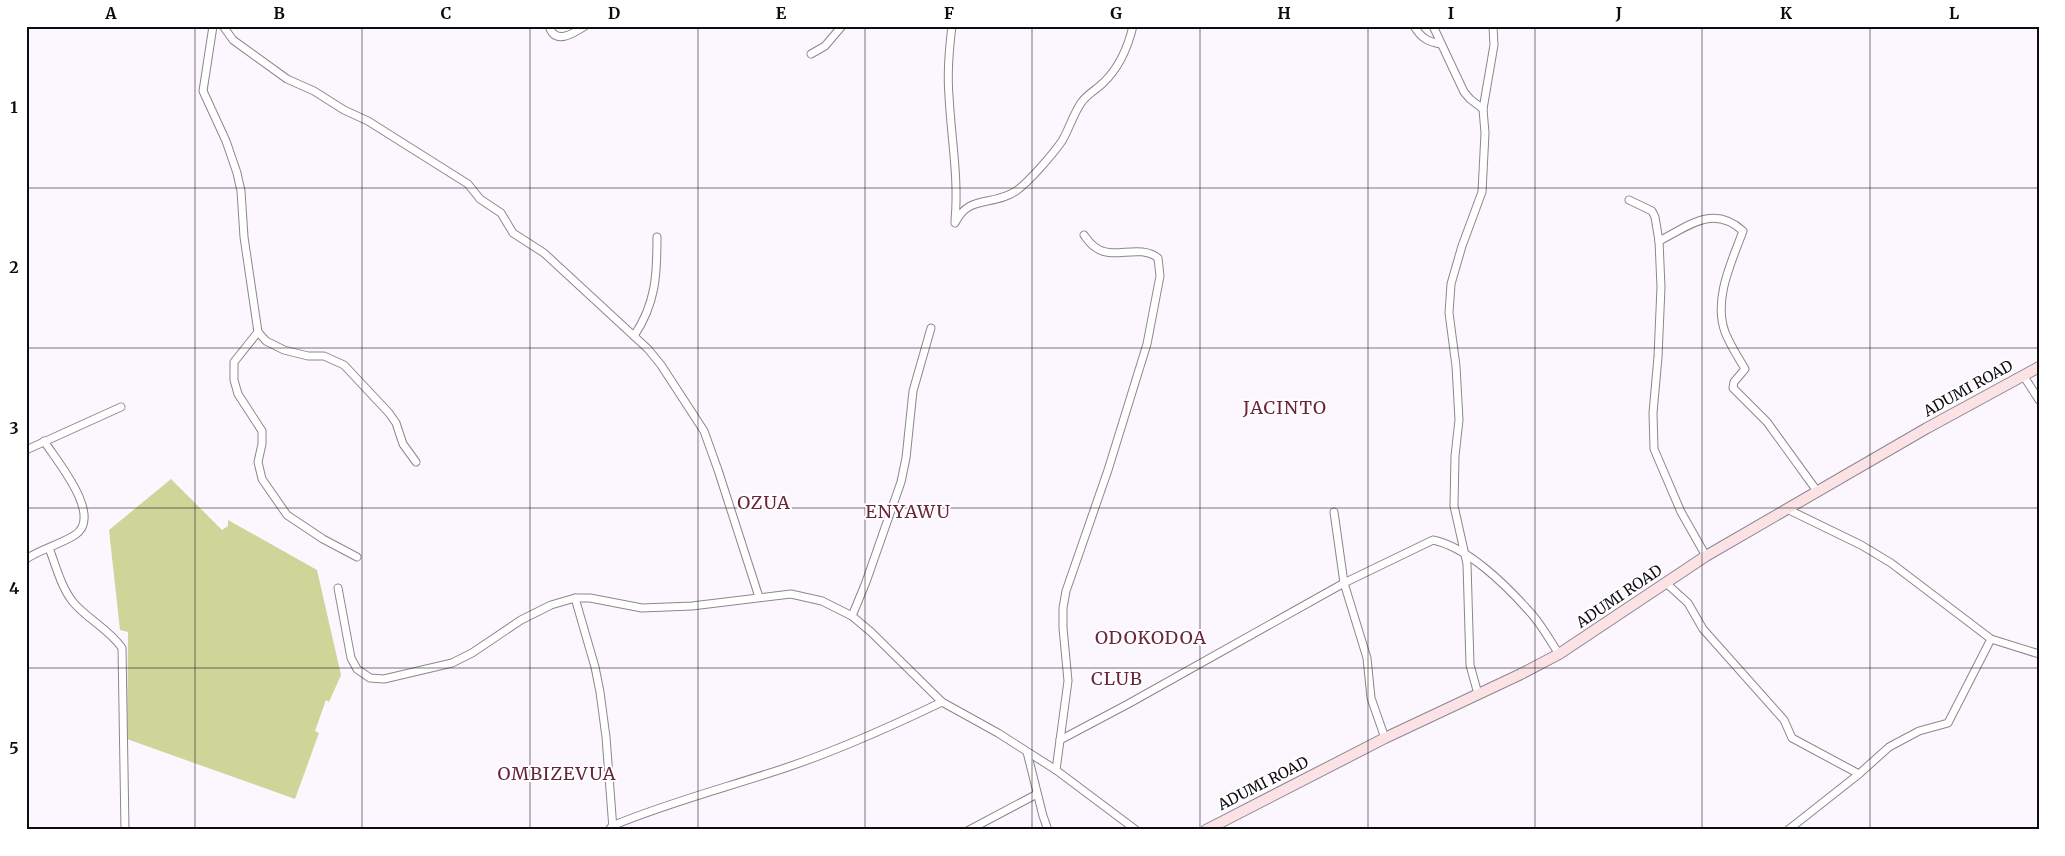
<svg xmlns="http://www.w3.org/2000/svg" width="2065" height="856" viewBox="0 0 2065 856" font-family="Merriweather,serif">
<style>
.green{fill:#cdd599}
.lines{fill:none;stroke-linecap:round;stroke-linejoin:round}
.street-casing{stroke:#8d8591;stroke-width:9}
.secondary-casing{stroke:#8d8591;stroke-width:12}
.street{stroke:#fff;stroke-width:7}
.secondary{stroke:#fbe3e5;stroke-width:10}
.grid{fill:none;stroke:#0f0c11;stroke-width:1;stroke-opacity:0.55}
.labels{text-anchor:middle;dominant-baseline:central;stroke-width:4;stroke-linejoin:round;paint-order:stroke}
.street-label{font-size:15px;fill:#0f0c11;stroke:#fff}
.quarter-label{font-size:18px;letter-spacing:1px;fill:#69253c;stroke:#fff}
.neatline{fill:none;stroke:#0f0c11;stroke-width:2}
.grid-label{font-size:16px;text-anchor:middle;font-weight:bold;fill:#0f0c11}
</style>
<rect width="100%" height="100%" fill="#fcf7ff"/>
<polygon class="green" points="171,479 222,530 228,526 228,520 317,570 341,675 329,702 326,700 315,731 319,733 295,799 127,739 128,632 120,630 109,530"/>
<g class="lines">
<defs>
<g id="street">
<polyline points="213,26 203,91 226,141 237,173 241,191 244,237 258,332 266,341 284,350 308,356 324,356 344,365 389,413 396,423 403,444 416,462"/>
<polyline points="223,26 233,40 287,79 314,91 344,110 368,121 468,184 480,199 501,213 513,233 544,253 648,349 661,365 704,431 718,470 759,597"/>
<path d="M549,26C555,46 574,33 585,26"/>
<path d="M952,26C949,50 947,73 949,96C951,137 959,179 955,220"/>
<path d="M1414,26C1421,38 1428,42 1441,44"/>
<polyline points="1433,26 1464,92 1470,99 1483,109"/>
<polyline points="811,54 825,46 842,26"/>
<polyline points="1629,200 1652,211 1655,217 1659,241 1661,287 1658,357 1653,413 1654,449 1681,512 1706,556"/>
<path d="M955,223C969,194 992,207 1016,191C1029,182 1053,154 1062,141C1069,129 1073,115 1081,103C1087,94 1096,90 1103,83C1119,68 1128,47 1133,26"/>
<path d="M1659,241C1689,226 1713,204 1743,231C1732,261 1713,299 1725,332C1730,345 1738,357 1745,369L1734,382L1733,388L1767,422L1817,491"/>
<polyline points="258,332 234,362 234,380 238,394 262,431 262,444 258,462 262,479 287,515 323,539 357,557"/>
<path d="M634,336C656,303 657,275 657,237"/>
<polyline points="2023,375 2039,400"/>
<polyline points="26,450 121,407"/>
<polyline points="1787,509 1861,545 1891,563 1991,639 1948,723 1919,731 1889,747 1859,774 1788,830"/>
<polyline points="1334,512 1344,583 1367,658 1371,698 1385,738"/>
<path d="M49,548C56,566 61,587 73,602C87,619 109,629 122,648L125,830"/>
<path d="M26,559C41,549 59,545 75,535C104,516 56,460 44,441"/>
<polyline points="1666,583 1688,603 1703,629 1784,720 1792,738 1859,774"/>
<polyline points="338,588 351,658 357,669 370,678 384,679 452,663 472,653 521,620 551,605 575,598 590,598 642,608 692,606 791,594 822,601 852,616 871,632 942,702 998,733 1056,770 1136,830"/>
<polyline points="575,598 595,667 600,692 606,737 613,829"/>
<polyline points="852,616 866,582 901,482 906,458 913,391 931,328"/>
<polyline points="1991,639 2039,654"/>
<polyline points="1478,694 1470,665 1467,564 1454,506 1455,456 1459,420 1456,366 1449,313 1451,284 1462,246 1482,192 1485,133 1483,109 1494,45 1493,26"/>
<path d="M1060,740L1128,704L1344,583L1433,540C1467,547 1505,584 1528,610C1540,622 1549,639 1559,654"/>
<polyline points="1027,752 1043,816 1048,830"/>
<path d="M1056,770L1068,681L1063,628V608L1066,591L1108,470L1147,344L1160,276L1158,258C1139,243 1112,261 1095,247C1090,244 1087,239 1084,235"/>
<path d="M609,830L612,826C669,802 729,787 788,767C841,749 892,726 942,702"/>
<polyline points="969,830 1037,794"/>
</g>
<polyline id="secondary" points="1206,830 1385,738 1521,674 1559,654 1706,556 1927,428 2039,367"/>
</defs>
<use href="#street" class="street-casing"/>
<use href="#secondary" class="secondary-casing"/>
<use href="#street" class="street"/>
<use href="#secondary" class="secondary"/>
</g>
<path class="grid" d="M195,26V830M362,26V830M530,26V830M698,26V830M865,26V830M1032,26V830M1200,26V830M1368,26V830M1535,26V830M1702,26V830M1870,26V830M26,188H2039M26,348H2039M26,508H2039M26,668H2039"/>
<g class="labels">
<g class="street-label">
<text transform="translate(1968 388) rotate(-29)">ADUMI ROAD</text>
<text transform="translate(1619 596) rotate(-34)">ADUMI ROAD</text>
<text transform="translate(1263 783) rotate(-27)">ADUMI ROAD</text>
</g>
<g class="quarter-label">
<text x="1285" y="407">JACINTO</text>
<text x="764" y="502">OZUA</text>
<text x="908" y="511">ENYAWU</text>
<text x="1151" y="637">ODOKODOA</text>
<text x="1117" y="678">CLUB</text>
<text x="557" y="773">OMBIZEVUA</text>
</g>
</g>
<rect width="2065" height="856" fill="none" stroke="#ffffff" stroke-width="55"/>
<rect x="28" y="28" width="2010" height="800" class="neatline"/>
<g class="grid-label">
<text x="111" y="19">A</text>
<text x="279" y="19">B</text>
<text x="446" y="19">C</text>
<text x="614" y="19">D</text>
<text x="781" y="19">E</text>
<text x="949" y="19">F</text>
<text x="1116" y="19">G</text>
<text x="1284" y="19">H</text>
<text x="1451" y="19">I</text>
<text x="1619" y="19">J</text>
<text x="1786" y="19">K</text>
<text x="1954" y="19">L</text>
<text x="14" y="113">1</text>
<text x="14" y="273">2</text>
<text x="14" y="434">3</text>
<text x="14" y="594">4</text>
<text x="14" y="754">5</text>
</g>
</svg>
